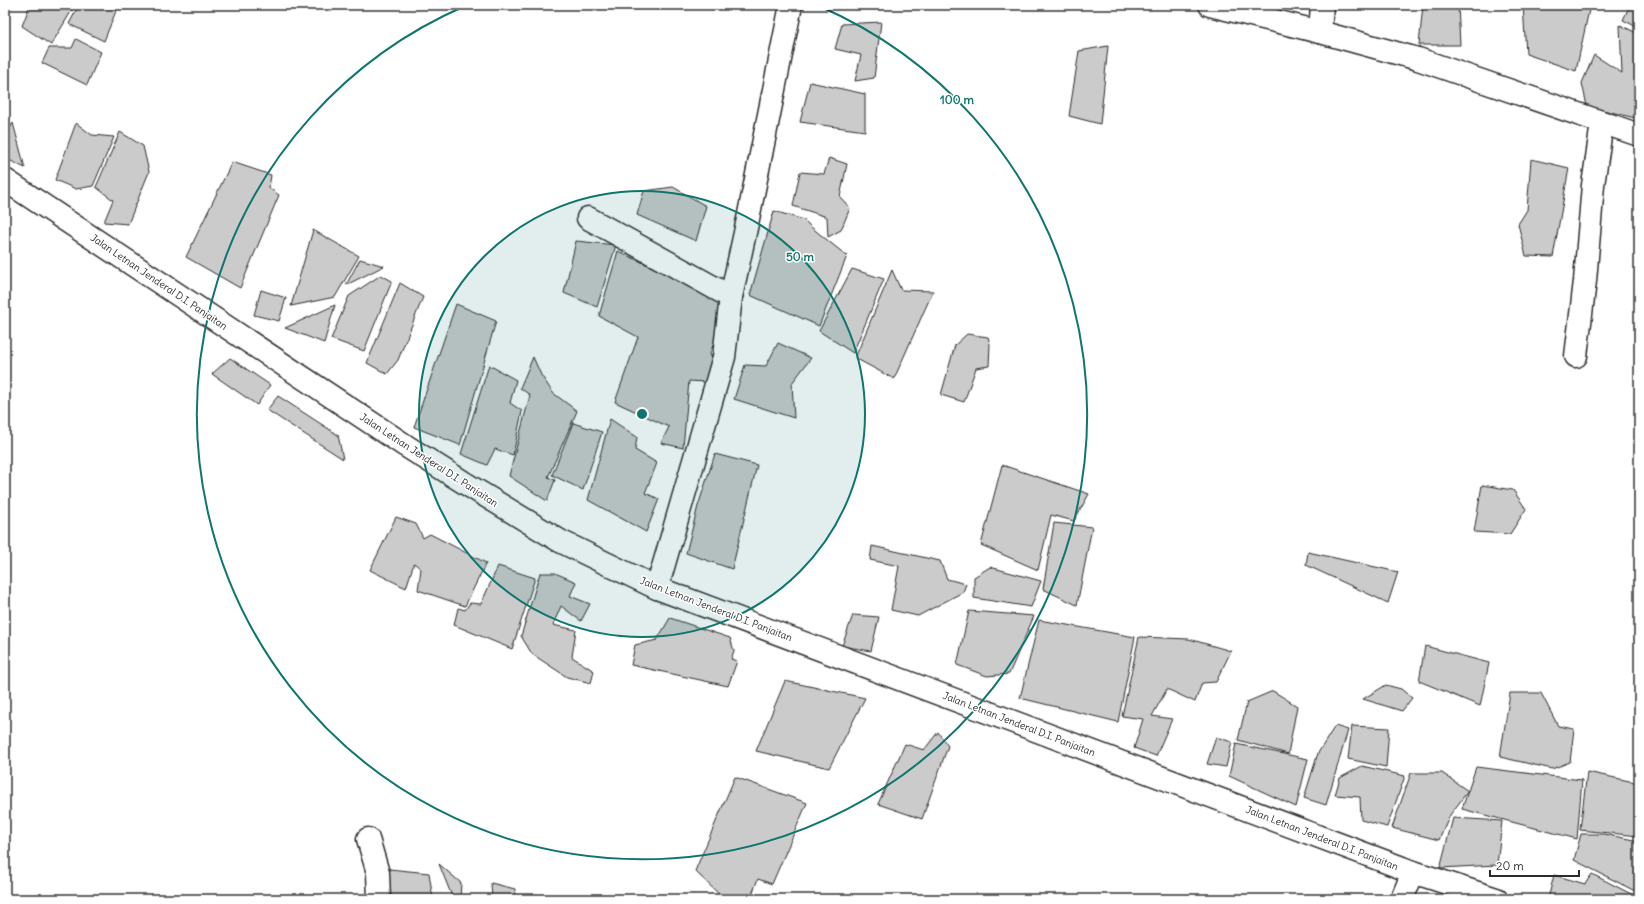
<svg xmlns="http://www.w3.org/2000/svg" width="1644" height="904" viewBox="0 0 1644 904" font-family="Delius,sans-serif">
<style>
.building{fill:#cbcbcb;stroke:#2b2b2b}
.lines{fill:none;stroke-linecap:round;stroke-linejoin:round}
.street-casing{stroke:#2b2b2b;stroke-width:25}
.secondary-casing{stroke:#2b2b2b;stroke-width:25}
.street{stroke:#fff;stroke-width:22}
.secondary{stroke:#fff;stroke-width:22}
.ring{fill:none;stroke:#0f766e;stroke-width:2}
.labels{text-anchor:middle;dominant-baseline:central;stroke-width:3;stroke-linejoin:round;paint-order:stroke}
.street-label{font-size:10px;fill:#2b2b2b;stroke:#fff}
.centre{fill:#0f766e;stroke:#fff;stroke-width:2}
.ring-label{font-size:12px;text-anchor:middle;font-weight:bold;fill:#0f766e;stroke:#fff;stroke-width:3;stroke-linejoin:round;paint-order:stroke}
</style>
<rect width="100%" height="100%" fill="#fff"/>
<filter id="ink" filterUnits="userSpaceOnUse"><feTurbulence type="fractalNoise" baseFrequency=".025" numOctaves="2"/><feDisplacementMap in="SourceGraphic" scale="8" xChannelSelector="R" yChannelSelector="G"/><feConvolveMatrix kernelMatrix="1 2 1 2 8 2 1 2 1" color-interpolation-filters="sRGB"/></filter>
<g filter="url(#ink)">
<g class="building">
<polygon points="30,5 75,5 51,45 22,26"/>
<polygon points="79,5 118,6 104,41 69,24"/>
<polygon points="1423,5 1458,5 1460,45 1419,45"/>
<polygon points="1523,5 1590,5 1576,71 1526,54"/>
<polygon points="1630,5 1639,5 1639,28 1623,20"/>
<polygon points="881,22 874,78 855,81 861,55 835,49 842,24"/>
<polygon points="1620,25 1639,34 1639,119 1587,106 1582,83 1594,55 1622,73"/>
<polygon points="76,39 101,52 87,85 42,63 49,48 72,48"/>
<polygon points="1108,46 1100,124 1069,116 1079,51"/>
<polygon points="810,82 865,94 865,131 800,122"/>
<polygon points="13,123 25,168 5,158 5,136"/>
<polygon points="76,123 92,135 114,137 93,186 76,189 55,180"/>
<polygon points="120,132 143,146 149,172 128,224 104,222 113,200 96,187"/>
<polygon points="829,158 847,164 840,197 850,208 841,230 828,237 827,217 793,206 800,172 824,174"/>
<polygon points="1531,159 1569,168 1553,257 1526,256 1518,224 1527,210"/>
<polygon points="232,162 271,175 269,188 279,195 240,288 186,257"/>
<polygon points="673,187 706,206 696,241 637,215 644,191"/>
<polygon points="774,211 804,220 811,227 847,256 819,326 750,295"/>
<polygon points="313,230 359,256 335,297 291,306"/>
<polygon points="576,241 616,245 597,307 564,293"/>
<polygon points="618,251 727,302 710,354 713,361 706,382 689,381 683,448 661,443 669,427 615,402 638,337 599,316"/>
<polygon points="360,259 384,266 346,285"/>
<polygon points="852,269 884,279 853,353 819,331"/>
<polygon points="892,270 901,290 933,291 894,379 855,358"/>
<polygon points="381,275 392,281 364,351 331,339 349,296"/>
<polygon points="400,283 423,297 398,360 387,374 367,363"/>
<polygon points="261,290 286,298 279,321 254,315"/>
<polygon points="456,304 496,321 460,445 414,427"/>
<polygon points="335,305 324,343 285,328"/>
<polygon points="967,334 988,337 990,344 989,366 976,368 964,402 941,395 955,345"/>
<polygon points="778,343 811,358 792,383 794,418 734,399 745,365 766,366"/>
<polygon points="533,357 541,375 553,393 577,411 548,477 555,480 547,501 509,476 530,395 520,388"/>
<polygon points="230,358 270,385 257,405 212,374"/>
<polygon points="489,365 516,380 510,403 522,411 513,455 495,449 487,465 461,454"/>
<polygon points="278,396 338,435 343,459 267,410"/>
<polygon points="610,419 637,437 635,450 657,463 645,493 659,499 646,532 588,500"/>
<polygon points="573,423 602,432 583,490 552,475"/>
<polygon points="715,454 757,465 732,569 686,553 698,506"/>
<polygon points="1002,465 1089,494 1074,521 1051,515 1038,570 981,545"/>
<polygon points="1482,485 1513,490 1526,509 1510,534 1474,532"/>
<polygon points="396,517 416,524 423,538 430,534 486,563 465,606 418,590 421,569 414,563 406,588 370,570"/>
<polygon points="1054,523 1092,527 1077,605 1043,589"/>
<polygon points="872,546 940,561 947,579 966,584 963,592 918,616 891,610 899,566 870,560"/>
<polygon points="1308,552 1398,572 1388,603 1306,565"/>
<polygon points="498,566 535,578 512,649 454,625 458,608 465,610 470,603 481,604"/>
<polygon points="990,567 1041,581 1031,607 974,598 974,577"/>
<polygon points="540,573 555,573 576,582 570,596 590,604 581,621 561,606 553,625 576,630 572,657 594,671 591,683 567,677 532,654 521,636"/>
<polygon points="969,611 1034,616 1009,674 987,676 957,665"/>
<polygon points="853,615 879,617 871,651 842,646"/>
<polygon points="670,618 730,638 734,651 731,659 737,661 728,686 631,665 635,645 657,640"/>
<polygon points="1039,620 1135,637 1118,722 1020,698"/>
<polygon points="1139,637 1189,639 1231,651 1216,682 1202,683 1195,702 1167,689 1152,716 1172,719 1156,756 1134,748 1143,719 1122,716"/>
<polygon points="1425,646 1489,663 1480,706 1419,681"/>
<polygon points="785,681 865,698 829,768 756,751"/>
<polygon points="1386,685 1401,689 1412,698 1402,711 1363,699"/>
<polygon points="1273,691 1297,706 1288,754 1238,740 1247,702"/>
<polygon points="1510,693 1541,693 1558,726 1574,729 1570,762 1552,769 1500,757"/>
<polygon points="1335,726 1348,730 1326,805 1304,798 1318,753"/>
<polygon points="1352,726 1389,728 1386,767 1348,759"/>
<polygon points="938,732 948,746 922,819 878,804 905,744 924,750"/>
<polygon points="1216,737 1232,742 1226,767 1207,764"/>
<polygon points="1236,744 1308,759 1296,807 1229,776"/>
<polygon points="1362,766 1405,776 1387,827 1361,820 1360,797 1335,795 1340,778"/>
<polygon points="1476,767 1582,780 1577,839 1462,809"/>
<polygon points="1587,772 1639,783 1639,836 1580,830"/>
<polygon points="1411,773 1442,773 1468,791 1450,815 1439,840 1392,828"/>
<polygon points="735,777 807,803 772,884 758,879 750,899 724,899 695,871"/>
<polygon points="1453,818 1502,821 1497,865 1440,868"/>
<polygon points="1581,834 1603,834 1639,841 1639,893 1574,860"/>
<polygon points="439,864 461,883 460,899 453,899"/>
<polygon points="389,869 429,873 433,899 390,899"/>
<polygon points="1592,874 1639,898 1639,899 1548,899 1554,875 1585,884"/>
<polygon points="491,883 515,889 515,899 492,899"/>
</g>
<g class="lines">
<defs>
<g id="street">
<polyline points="1210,5 1320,32 1418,59 1639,135"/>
<polyline points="1320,32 1322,5"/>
<polyline points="588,218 731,297"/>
<polyline points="1576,356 1585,281 1593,185 1602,123"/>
<polyline points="657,588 724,357 731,297 748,219 791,5"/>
<polyline points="368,839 378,873 379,899"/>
<polyline points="1402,899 1413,872"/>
</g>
<polyline id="secondary" points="5,180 406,446 471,487 560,541 657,588 1413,872 1496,899"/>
</defs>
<use href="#street" class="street-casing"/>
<use href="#secondary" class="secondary-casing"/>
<use href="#street" class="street"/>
<use href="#secondary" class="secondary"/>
</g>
</g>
<circle cx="642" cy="414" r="223" fill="#0f766e" fill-opacity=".12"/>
<g class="ring">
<circle cx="642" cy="414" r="223"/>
<path d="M819 6A445 445 0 1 1 465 6"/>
</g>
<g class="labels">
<g class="street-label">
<text transform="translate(159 282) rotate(34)">Jalan Letnan Jenderal D.I. Panjaitan</text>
<text transform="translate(429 460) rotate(33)">Jalan Letnan Jenderal D.I. Panjaitan</text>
<text transform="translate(716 609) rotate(21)">Jalan Letnan Jenderal D.I. Panjaitan</text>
<text transform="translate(1019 724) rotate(21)">Jalan Letnan Jenderal D.I. Panjaitan</text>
<text transform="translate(1322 838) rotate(21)">Jalan Letnan Jenderal D.I. Panjaitan</text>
</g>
</g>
<circle cx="642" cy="414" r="6" class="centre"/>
<g class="ring-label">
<text x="957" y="104">100 m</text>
<text x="800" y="261">50 m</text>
</g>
<rect width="1644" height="904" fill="none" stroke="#fff" stroke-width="20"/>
<rect x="10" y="10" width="1624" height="884" fill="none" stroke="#2b2b2b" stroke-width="1.5" filter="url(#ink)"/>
<path d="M1490 870v6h89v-6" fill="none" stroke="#2b2b2b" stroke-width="2"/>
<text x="1496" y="870" font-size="12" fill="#2b2b2b" stroke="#ffffff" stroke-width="3" paint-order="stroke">20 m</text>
</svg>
